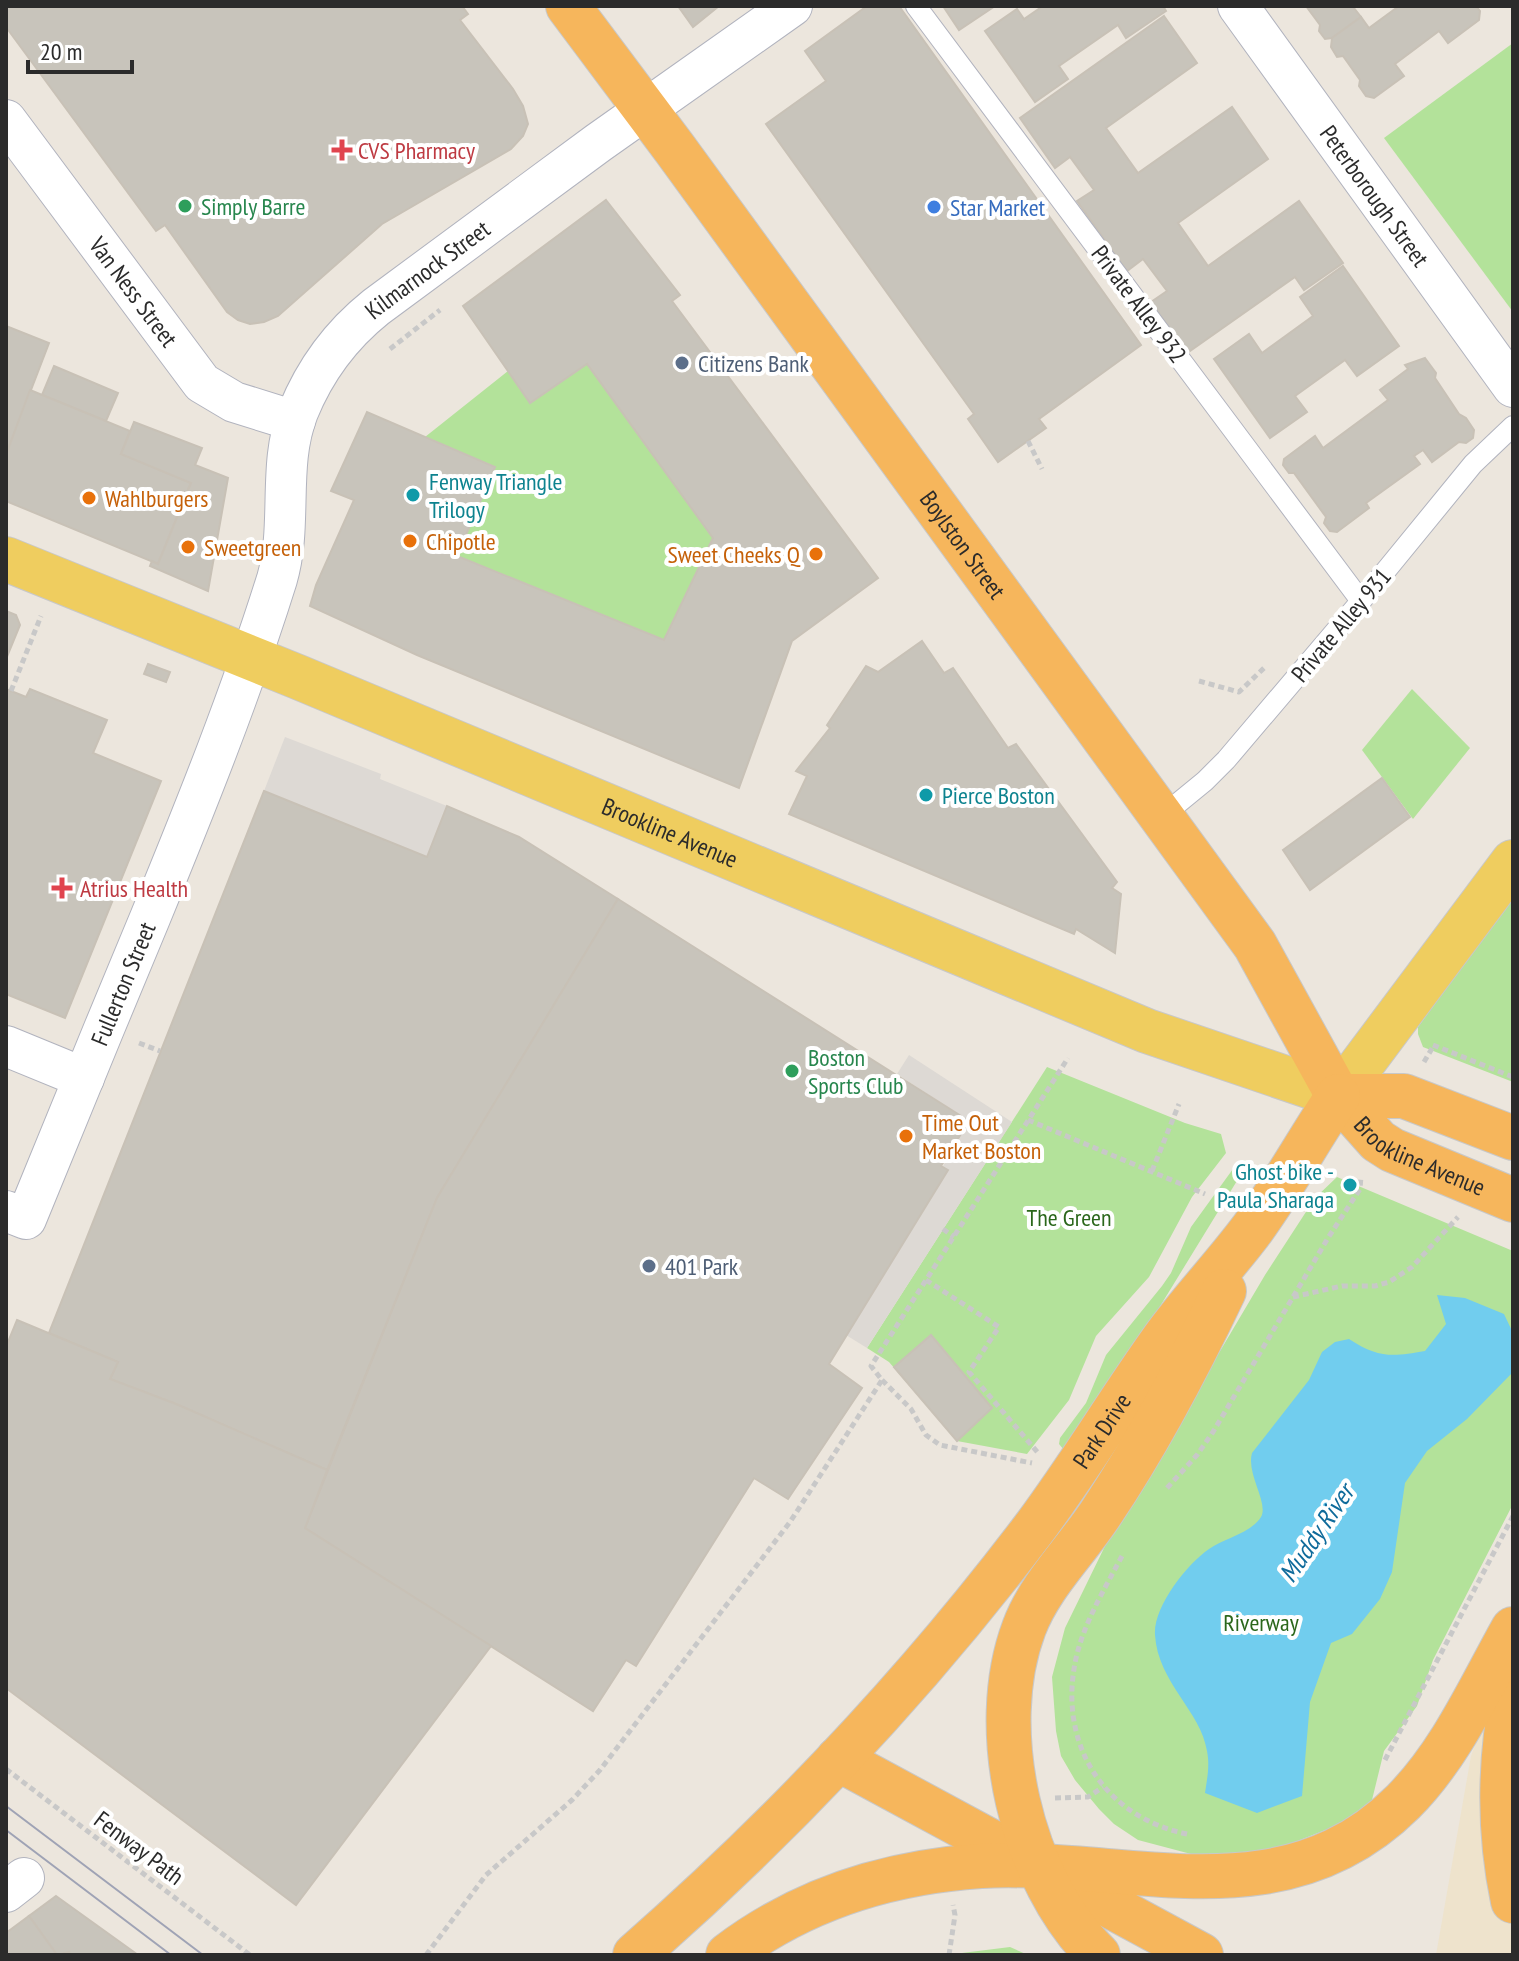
<svg xmlns="http://www.w3.org/2000/svg" width="1519" height="1961" viewBox="0 0 1519 1961" font-family="'PT Sans Narrow',sans-serif">
<style>
.education{fill:#eee3cc}
.green{fill:#b3e29a}
.plaza{fill:#ddd9d4}
.water{fill:#71cdee}
.building{fill:#c8c4bb;stroke:#c8c1b6;stroke-width:2}
.lines{fill:none;stroke-linecap:round;stroke-linejoin:round}
.service-casing{stroke:#b1b3be;stroke-width:22}
.minor-casing{stroke:#b1b3be;stroke-width:42}
.primary-casing{stroke:#c8c8c8;stroke-width:46}
.trunk-casing{stroke:#c8c8c8;stroke-width:46}
.path{stroke:#c8c8c8;stroke-width:5;stroke-dasharray:6 4;stroke-linecap:butt}
.service{stroke:#fff;stroke-width:20}
.minor{stroke:#fff;stroke-width:40}
.primary{stroke:#efcd5f;stroke-width:44}
.trunk{stroke:#f6b65c;stroke-width:44}
.tram{stroke:#9fa3b5;stroke-width:2}
.health-dot{fill:#e0444e;stroke:#fff;stroke-width:3}
.leisure-dot{fill:#2e9e5b;stroke:#fff;stroke-width:3}
.shop-dot{fill:#3f7fe0;stroke:#fff;stroke-width:3}
.service-dot{fill:#5c6f8a;stroke:#fff;stroke-width:3}
.culture-dot{fill:#0f9aa8;stroke:#fff;stroke-width:3}
.food-dot{fill:#e8710a;stroke:#fff;stroke-width:3}
.labels{text-anchor:middle;dominant-baseline:central;stroke-width:8;stroke-linejoin:round;paint-order:stroke}
.health-label{font-size:24px;fill:#be3a42;stroke:#fff;text-anchor:start}
.street-label{font-size:24px;fill:#2b2b2b;stroke:#fff}
.leisure-label{font-size:24px;fill:#27864d;stroke:#fff;text-anchor:start}
.shop-label{font-size:24px;fill:#366cbe;stroke:#fff;text-anchor:start}
.service-label{font-size:24px;fill:#4e5e75;stroke:#fff;text-anchor:start}
.culture-label{font-size:24px;fill:#0d838f;stroke:#fff;text-anchor:start}
.food-label{font-size:24px;fill:#c56008;stroke:#fff;text-anchor:start}
.park-label{font-size:24px;fill:#2b671b;stroke:#fff}
.water-label{font-size:26px;font-style:italic;fill:#0f6b9b;stroke:#fff}
</style>
<rect width="100%" height="100%" fill="#ece6dd"/>
<polygon class="education" points="1513,1645 1513,1955 1436,1955 1471,1756"/>
<g class="green">
<polygon points="1513,43 1513,312 1384,138"/>
<polygon points="587,364 713,538 664,640 457,556 495,467 425,437 508,371 530,403"/>
<polygon points="1412,689 1470,748 1413,819 1362,750"/>
<polygon points="1513,896 1513,1082 1423,1047 1418,1034 1418,1027"/>
<polygon points="1047,1067 1185,1123 1221,1134 1226,1153 1192,1197 1149,1277 1096,1336 1069,1400 1027,1454 957,1441 889,1362 867,1348"/>
<polygon points="1245,1160 1247,1162 1243,1171 1132,1352 1064,1450 1059,1444 1060,1438 1086,1403 1106,1355 1162,1286 1171,1273 1191,1227 1238,1162"/>
<polygon points="1337,1177 1513,1251 1513,1504 1433,1660 1417,1706 1384,1751 1372,1800 1343,1823 1285,1846 1231,1855 1191,1854 1138,1840 1114,1824 1099,1809 1075,1780 1061,1756 1056,1731 1052,1677 1065,1628 1106,1544 1265,1275 1315,1198"/>
<polygon points="1010,1947 1028,1955 946,1955"/>
</g>
<g class="plaza">
<polygon points="285,737 381,774 380,779 447,806 427,857 264,791"/>
<polygon points="909,1055 1012,1122 867,1348 846,1335 969,1121 897,1074"/>
</g>
<path class="water" d="M1437,1295L1465,1298L1504,1314L1513,1333V1372L1467,1419L1427,1451L1405,1483L1392,1572L1380,1599L1352,1634L1331,1643L1310,1702L1302,1796L1257,1813L1205,1793C1207,1779 1210,1766 1207,1751C1201,1711 1158,1683 1155,1635C1153,1607 1187,1564 1209,1549C1223,1539 1251,1533 1261,1517C1269,1503 1246,1474 1252,1453L1309,1380L1322,1352L1335,1342L1349,1339C1378,1358 1392,1357 1425,1351L1446,1324Z"/>
<g class="building">
<polygon points="6,6 462,6 468,14 460,20 513,89 523,106 528,124 523,136 511,149 382,224 278,316 264,322 250,324 238,320 227,312 165,225 156,231 6,27"/>
<polygon points="678,6 719,6 693,27"/>
<polygon points="867,6 899,6 1141,345 1039,419 1046,428 998,462 968,419 974,414 766,124 826,81 805,51"/>
<polygon points="943,6 995,6 959,30"/>
<polygon points="1043,6 1163,6 1166,11 1126,38 1118,25 1059,66 1068,79 1035,102 985,31 1017,9 1024,19"/>
<polygon points="1306,6 1356,6 1354,8 1361,17 1332,38 1325,39 1319,31 1320,25"/>
<polygon points="1399,6 1476,6 1480,11 1479,20 1448,43 1439,31 1395,64 1404,76 1374,98 1366,96 1359,86 1360,80 1343,56 1337,57 1331,47 1332,38 1361,17 1369,28"/>
<polygon points="1164,16 1197,63 1106,128 1138,173 1232,107 1268,159 1178,223 1208,266 1299,201 1343,263 1304,290 1295,277 1187,353 1151,302 1167,291 1143,259 1127,271 1077,201 1094,190 1070,157 1055,168 1020,118"/>
<polygon points="606,200 680,295 672,301 878,578 792,641 739,788 417,655 310,606 316,585 354,500 331,491 367,412 495,467 457,556 664,640 713,538 587,364 530,403 463,306"/>
<polygon points="1343,266 1399,346 1357,376 1345,360 1295,396 1307,412 1270,438 1214,359 1249,334 1262,353 1313,316 1300,297"/>
<polygon points="6,326 49,343 6,455"/>
<polygon points="1425,358 1436,373 1435,378 1459,414 1466,418 1474,430 1473,438 1466,443 1459,442 1432,462 1423,450 1414,456 1420,464 1366,503 1369,508 1337,532 1330,531 1324,523 1326,517 1294,473 1289,473 1283,465 1284,459 1315,436 1323,448 1388,400 1380,390 1408,369 1405,365"/>
<polygon points="54,366 118,393 106,421 42,395"/>
<polygon points="30,390 130,431 121,454 191,483 158,564 6,501 6,455"/>
<polygon points="134,422 202,448 195,465 228,478 208,591 150,566 152,561 158,564 191,483 121,454"/>
<polygon points="6,611 16,615 20,625 6,659"/>
<polygon points="922,641 944,673 953,668 1008,748 1016,744 1117,882 1112,888 1121,894 1115,953 1076,929 1074,934 789,814 807,776 796,771 830,728 827,725 866,666 878,672"/>
<polygon points="148,664 170,672 166,682 144,674"/>
<polygon points="6,689 26,697 30,689 107,720 93,753 161,781 65,1018 6,994"/>
<polygon points="1382,778 1410,817 1310,890 1283,850"/>
<polygon points="264,791 427,857 447,806 519,837 618,899 437,1198 327,1470 176,1404 110,1379 118,1362 49,1333"/>
<polygon points="618,899 969,1121 941,1166 948,1170 829,1364 862,1388 788,1499 754,1478 636,1666 626,1660 593,1711 305,1528 437,1198"/>
<polygon points="17,1320 118,1362 110,1379 176,1404 327,1470 305,1528 491,1646 296,1905 6,1688 6,1347"/>
<polygon points="931,1335 992,1408 957,1441 894,1367"/>
<polygon points="56,1896 138,1955 71,1955 69,1952 57,1955 29,1916"/>
<polygon points="29,1916 57,1955 6,1955 6,1933"/>
</g>
<g class="lines">
<defs>
<g id="service">
<polyline points="916,6 1361,601"/>
<polyline points="1161,817 1205,781 1226,760 1361,601 1473,464 1513,426"/>
</g>
<g id="minor">
<path id="s1" d="M1238,6L1513,387"/>
<path id="s2" d="M6,120L202,383L234,402L295,421"/>
<polyline points="6,1046 84,1078"/>
<path id="s3" d="M6,1211L26,1219C67,1119 108,1018 150,918C196,806 241,694 277,579C293,524 277,466 298,412C315,370 341,335 376,307L598,143L792,6"/>
<polyline points="6,1892 24,1878"/>
</g>
<g id="primary">
<path id="s4" d="M6,559L298,677L1147,1031L1338,1096L1513,862"/>
</g>
<g id="trunk">
<path id="s5" d="M568,6L675,149L1255,945L1338,1096L1378,1141L1392,1150L1513,1200"/>
<polyline points="1338,1096 1404,1096 1513,1138"/>
<path d="M1513,1691C1499,1762 1498,1830 1513,1901"/>
<polyline points="838,1759 1201,1955"/>
<path id="s6" d="M635,1955C780,1828 915,1685 1032,1531C1078,1470 1117,1404 1162,1341C1190,1302 1224,1267 1253,1228C1283,1187 1309,1139 1338,1096"/>
<path d="M728,1955C802,1899 889,1872 981,1866C1129,1858 1281,1923 1403,1802C1451,1754 1480,1688 1513,1629"/>
<path d="M1098,1955C1021,1880 986,1729 1024,1628C1040,1585 1076,1551 1101,1513C1148,1443 1188,1367 1224,1291"/>
</g>
</defs>
<use href="#service" class="service-casing"/>
<use href="#minor" class="minor-casing"/>
<use href="#primary" class="primary-casing"/>
<use href="#trunk" class="trunk-casing"/>
<g class="path">
<polyline points="390,349 440,310"/>
<polyline points="1028,441 1042,469"/>
<polyline points="1199,681 1239,692 1264,668"/>
<polyline points="11,691 41,616"/>
<polyline points="139,1043 160,1051"/>
<polyline points="1433,1045 1513,1077"/>
<polyline points="1424,1062 1434,1045"/>
<polyline points="1028,1120 1205,1194"/>
<polyline points="1152,1171 1179,1104"/>
<polyline points="943,1229 954,1237"/>
<polyline points="926,1280 999,1327 969,1372 1039,1454"/>
<polyline points="1293,1297 1342,1286 1375,1286 1389,1282 1412,1267 1458,1217"/>
<polyline points="882,1380 911,1409 926,1435 940,1445 1032,1463"/>
<polyline points="1167,1488 1197,1455 1213,1432 1328,1238 1360,1189 1361,1176"/>
<path d="M1122,1556C1103,1592 1080,1629 1074,1669C1061,1750 1108,1818 1187,1834"/>
<polyline points="1385,1760 1513,1516"/>
<polyline points="6,1769 250,1955"/>
<polyline points="1055,1798 1088,1797 1103,1787"/>
<polyline points="426,1955 486,1875 572,1800 600,1770 790,1522 882,1380 871,1366 1068,1058"/>
<polyline points="949,1955 955,1915 953,1905"/>
</g>
<use href="#service" class="service"/>
<use href="#minor" class="minor"/>
<use href="#primary" class="primary"/>
<use href="#trunk" class="trunk"/>
<g class="tram">
<polyline points="6,1806 203,1955"/>
<polyline points="6,1830 171,1955"/>
</g>
</g>
<g class="health-dot">
<path d="M338 138h8v8h8v8h-8v8h-8v-8h-8v-8h8z"/>
<path d="M58 876h8v8h8v8h-8v8h-8v-8h-8v-8h8z"/>
</g>
<g class="leisure-dot">
<circle cx="185" cy="206" r="8"/>
<circle cx="792" cy="1071" r="8"/>
</g>
<circle class="shop-dot" cx="934" cy="207" r="8"/>
<g class="service-dot">
<circle cx="682" cy="363" r="8"/>
<circle cx="649" cy="1266" r="8"/>
</g>
<g class="culture-dot">
<circle cx="413" cy="495" r="8"/>
<circle cx="926" cy="795" r="8"/>
<circle cx="1350" cy="1185" r="8"/>
</g>
<g class="food-dot">
<circle cx="89" cy="498" r="8"/>
<circle cx="410" cy="541" r="8"/>
<circle cx="188" cy="547" r="8"/>
<circle cx="816" cy="554" r="8"/>
<circle cx="906" cy="1136" r="8"/>
</g>
<g class="labels">
<g class="health-label">
<text x="358" y="150">CVS Pharmacy</text>
<text x="80" y="888">Atrius Health</text>
</g>
<g class="street-label">
<text stroke="none"><textPath href="#s1" startOffset="234">Peterborough Street</textPath></text>
<text stroke="none"><textPath href="#s3" startOffset="1074">Kilmarnock Street</textPath></text>
<text stroke="none"><textPath href="#s2" startOffset="214">Van Ness Street</textPath></text>
<text transform="translate(1139 304) rotate(53)">Private Alley 932</text>
<text stroke="none"><textPath href="#s5" startOffset="668">Boylston Street</textPath></text>
<text transform="translate(1341 625) rotate(-50)">Private Alley 931</text>
<text stroke="none"><textPath href="#s4" startOffset="718">Brookline Avenue</textPath></text>
<text stroke="none"><textPath href="#s3" startOffset="276">Fullerton Street</textPath></text>
<text stroke="none"><textPath href="#s5" startOffset="1440">Brookline Avenue</textPath></text>
<text stroke="none"><textPath href="#s6" startOffset="704">Park Drive</textPath></text>
<text transform="translate(139 1848) rotate(37)">Fenway Path</text>
</g>
<g class="leisure-label">
<text x="201" y="206">Simply Barre</text>
<text x="808" y="1057">Boston<tspan x="808" dy="28">Sports Club</tspan></text>
</g>
<g class="shop-label">
<text x="950" y="207">Star Market</text>
</g>
<g class="service-label">
<text x="698" y="363">Citizens Bank</text>
<text x="665" y="1266">401 Park</text>
</g>
<g class="culture-label">
<text x="429" y="481">Fenway Triangle<tspan x="429" dy="28">Trilogy</tspan></text>
<text x="942" y="795">Pierce Boston</text>
<text x="1334" y="1171" text-anchor="end">Ghost bike -<tspan x="1334" dy="28">Paula Sharaga</tspan></text>
</g>
<g class="food-label">
<text x="105" y="498">Wahlburgers</text>
<text x="426" y="541">Chipotle</text>
<text x="204" y="547">Sweetgreen</text>
<text x="800" y="554" text-anchor="end">Sweet Cheeks Q</text>
<text x="922" y="1122">Time Out<tspan x="922" dy="28">Market Boston</tspan></text>
</g>
<g class="park-label">
<text x="1069" y="1217">The Green</text>
<text x="1261" y="1622">Riverway</text>
</g>
<g class="water-label">
<text transform="translate(1316 1533) rotate(-56)">Muddy River</text>
</g>
</g>
<rect width="1519" height="1961" fill="none" stroke="#2b2b2b" stroke-width="16"/>
<path d="M28 60v12h104v-12" fill="none" stroke="#2b2b2b" stroke-width="4"/>
<text x="40" y="60" font-size="24" fill="#2b2b2b" stroke="#ffffff" stroke-width="6" paint-order="stroke">20 m</text>
</svg>
